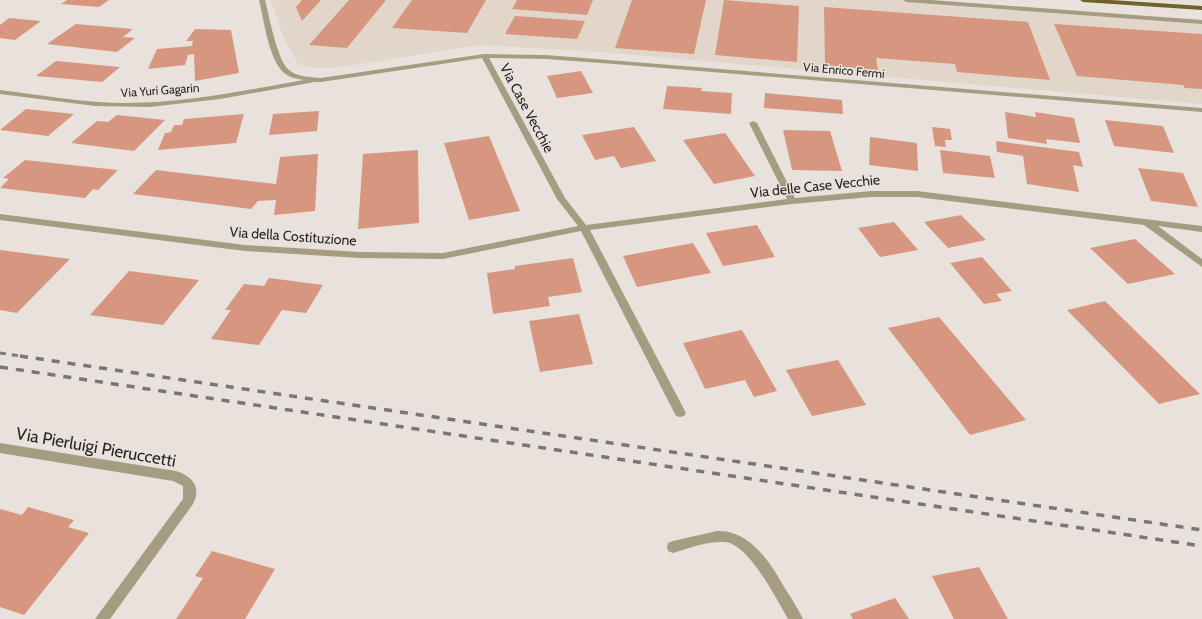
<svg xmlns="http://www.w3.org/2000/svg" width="1202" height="619" viewBox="0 0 1202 619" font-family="Cabin,sans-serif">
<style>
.built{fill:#e2d6cb}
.building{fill:#d7967f}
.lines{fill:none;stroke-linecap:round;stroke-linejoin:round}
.service{fill:#a59c82;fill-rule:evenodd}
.minor{fill:#a59c82;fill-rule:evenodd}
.primary{fill:#71612d;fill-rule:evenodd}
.rail-far1{stroke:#7a7671;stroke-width:3;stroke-dasharray:6 6;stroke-linecap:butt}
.rail{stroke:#7a7671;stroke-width:3.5;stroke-dasharray:8 8;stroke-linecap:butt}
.labels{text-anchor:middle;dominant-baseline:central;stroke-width:3;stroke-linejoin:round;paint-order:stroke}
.far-street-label{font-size:12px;fill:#282623;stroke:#e9e2dc}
.street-label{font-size:14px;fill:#282623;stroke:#e9e2dc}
.near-street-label{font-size:17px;fill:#282623;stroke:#e9e2dc}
</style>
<rect width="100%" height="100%" fill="#e9e2dc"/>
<polygon class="built" points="271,0 898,0 1202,20 1202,104 599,52 480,45 335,68 312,68 298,64 283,36"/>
<g class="building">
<polygon points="67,0 109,0 99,7 61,4"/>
<polygon points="302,0 321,0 302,21 296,7"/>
<polygon points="349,0 386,0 347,48 309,45"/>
<polygon points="412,0 486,0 467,33 392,28"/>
<polygon points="517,0 593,0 587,15 512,9"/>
<polygon points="632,0 706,0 694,54 615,48"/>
<polygon points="724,0 799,6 797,62 715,55"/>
<polygon points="824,7 1028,22 1050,80 957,72 955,64 876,58 878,70 825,65"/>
<polygon points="515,16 585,21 577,39 505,34"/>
<polygon points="9,18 41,21 15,40 0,38 0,25"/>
<polygon points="76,24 133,29 123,37 135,38 117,52 47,44"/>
<polygon points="1054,24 1202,34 1202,89 1185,88 1183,85 1077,76"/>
<polygon points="195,29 231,30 239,73 195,81 194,54 188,55 185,65 148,69 157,49 192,46 193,41 186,41"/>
<polygon points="56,61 120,67 102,82 36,76"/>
<polygon points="581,71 593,93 557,98 547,76"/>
<polygon points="667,86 702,88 701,91 732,93 731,114 663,109"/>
<polygon points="765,93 842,100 843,114 764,108"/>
<polygon points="26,109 74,114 48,136 0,130"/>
<polygon points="319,111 317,131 269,135 273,114"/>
<polygon points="1005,112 1036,117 1035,112 1074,118 1080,143 1046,139 1047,144 1008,138"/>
<polygon points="244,114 236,143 158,150 165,133 171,132 174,125 182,125 184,119"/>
<polygon points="117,115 165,120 134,151 71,143 97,121 108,122"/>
<polygon points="1105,120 1163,126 1174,153 1114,146"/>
<polygon points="634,127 656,161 621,168 614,156 595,160 582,135"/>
<polygon points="932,127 950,129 952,140 945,140 946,147 935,146"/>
<polygon points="783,130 830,131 842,171 792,170"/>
<polygon points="725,133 755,176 714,184 683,140"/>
<polygon points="489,136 520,211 469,220 444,143"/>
<polygon points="870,137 917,143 918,171 869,165"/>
<polygon points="996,141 1079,152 1083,167 1073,165 1079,192 1027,184 1023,156 997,152"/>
<polygon points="418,150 419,223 358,229 363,154"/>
<polygon points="940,150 990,156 995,178 943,173"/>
<polygon points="318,154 315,211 274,215 276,200 258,201 251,209 133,194 156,170 276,184 280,157"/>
<polygon points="25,160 118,170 98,190 93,189 85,198 0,188 9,179 3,178"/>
<polygon points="1138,168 1183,173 1198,207 1151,201"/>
<polygon points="961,215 986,240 948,248 924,222"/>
<polygon points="894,222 918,250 880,257 858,228"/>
<polygon points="757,225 775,257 723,266 706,233"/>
<polygon points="1135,239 1175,274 1128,284 1090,248"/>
<polygon points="693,243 711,273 637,287 623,256"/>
<polygon points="0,250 70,259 17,313 0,310"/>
<polygon points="982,257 1012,291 996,294 1002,301 984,304 950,263"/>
<polygon points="573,258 582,292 548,297 550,306 493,314 487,273 515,269 515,266"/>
<polygon points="129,271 199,280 163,325 90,315"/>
<polygon points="269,278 323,285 306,313 282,310 259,345 211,339 231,310 225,310 244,284 264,286"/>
<polygon points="1105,301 1200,394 1159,404 1067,310"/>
<polygon points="579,314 593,364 540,372 529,321"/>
<polygon points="939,317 1026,420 970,435 888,328"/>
<polygon points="742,330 777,391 754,397 745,380 705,389 683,343"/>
<polygon points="838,360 866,405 812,416 786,370"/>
<polygon points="28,507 74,520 68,527 89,533 24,615 0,607 0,509 22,515"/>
<polygon points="212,551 275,569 245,619 176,619 203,578 195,576"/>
<polygon points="979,567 1008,619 954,619 932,576"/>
<polygon points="895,598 909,619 853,619 850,614"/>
</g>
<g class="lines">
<polygon class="service" points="903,0 931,0 1202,20 1202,24 906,2"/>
<g class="minor">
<path d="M259,0H265C269,15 277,59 288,69C296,77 310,77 321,78L484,54L546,55L1202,108V112L614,64L546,59L489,58L565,198L586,225L787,199L749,123L753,121L757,123L795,198L871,191H917L1202,226V232L1158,226L1202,259V267L1144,225L917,197H871L792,204L590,230L686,413L684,416L680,417L676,416L581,231L443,259L360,258L245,251L0,220V214L245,245L360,252L443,253L578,226L557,199L482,58L321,82H315L220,99L150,107L95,106L0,94V90C42,95 84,103 127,103C187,103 246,90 304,80C297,79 287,77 282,71C268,55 264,20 259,0Z"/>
<path d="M0,443L176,471C192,476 202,487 193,504L110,619H95L183,499V486L173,481L0,453Z"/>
<path d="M717,531C751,530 771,564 786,590C792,599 798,609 803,619H788C777,600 749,544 725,542C707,541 689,548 673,553L668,551L667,547L668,543L673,541Z"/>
</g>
<polygon class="primary" points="1080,0 1111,0 1202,6 1202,10 1083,2"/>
<polyline class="rail-far1" points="0,353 27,357"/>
<g class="rail">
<polyline points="20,356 1202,530"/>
<polyline points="0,367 1202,546"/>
</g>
</g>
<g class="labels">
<g class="far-street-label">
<text transform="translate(844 70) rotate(5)">Via Enrico Fermi</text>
<text transform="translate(160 90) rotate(-4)">Via Yuri Gagarin</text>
</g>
<g class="street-label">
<text transform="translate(527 108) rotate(62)">Via Case Vecchie</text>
<text transform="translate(815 186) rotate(-6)">Via delle Case Vecchie</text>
<text transform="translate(293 236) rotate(4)">Via della Costituzione</text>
</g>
<g class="near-street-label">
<text transform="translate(96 447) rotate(10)">Via Pierluigi Pieruccetti</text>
</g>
</g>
</svg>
